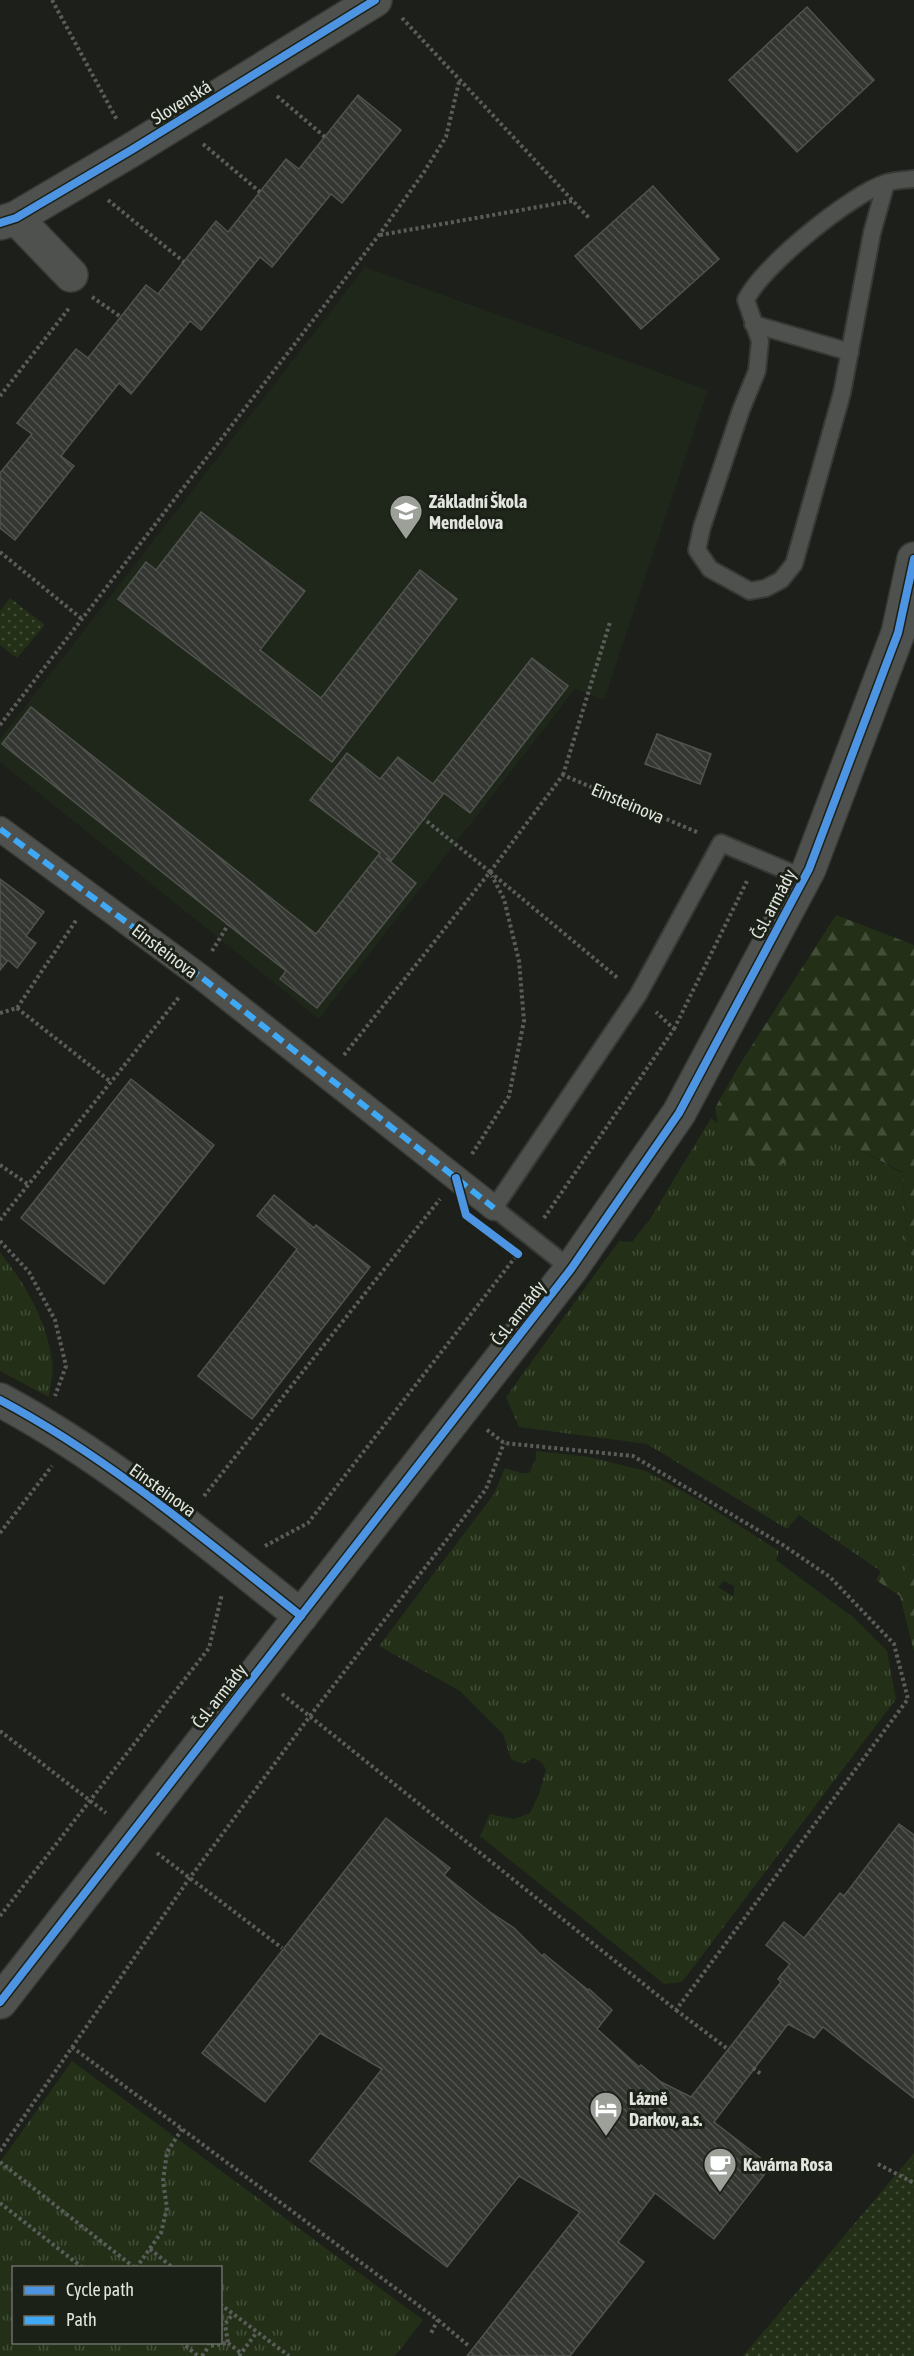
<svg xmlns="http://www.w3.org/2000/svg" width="914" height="2356" viewBox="0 0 914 2356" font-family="'Asap Condensed',sans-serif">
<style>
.built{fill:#1f271a}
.grass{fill:url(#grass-tufts);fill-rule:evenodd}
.forest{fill:url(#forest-firs)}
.park{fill:url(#park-dots)}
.building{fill:url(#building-back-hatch);stroke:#50534e;stroke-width:1.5}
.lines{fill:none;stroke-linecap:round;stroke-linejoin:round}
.service-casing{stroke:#363934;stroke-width:20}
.pedestrian-casing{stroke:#363934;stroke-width:27}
.minor-casing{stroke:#363934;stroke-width:36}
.path{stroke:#5b5d5a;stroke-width:4;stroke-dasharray:3 3;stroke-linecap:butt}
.service{stroke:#4f514e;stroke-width:16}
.pedestrian{stroke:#4f514e;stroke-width:24}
.minor{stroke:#4f514e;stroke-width:33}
.quiet{stroke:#3fa9f5;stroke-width:6;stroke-dasharray:12 6;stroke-linecap:butt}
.cycleway-casing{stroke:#1c2118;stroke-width:11}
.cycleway{stroke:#4d94e3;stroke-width:8}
.labels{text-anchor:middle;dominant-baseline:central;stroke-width:6;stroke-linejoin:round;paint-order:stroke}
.street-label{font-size:18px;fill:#e1e5de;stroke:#1c2118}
.poi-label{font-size:18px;font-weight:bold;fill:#e1e5de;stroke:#1c2118;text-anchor:start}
</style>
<defs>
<pattern id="grass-tufts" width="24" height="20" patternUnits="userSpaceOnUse" patternTransform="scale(1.5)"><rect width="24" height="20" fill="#233017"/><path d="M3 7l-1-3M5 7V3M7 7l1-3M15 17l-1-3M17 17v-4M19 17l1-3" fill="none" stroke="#434e38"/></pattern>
<pattern id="forest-firs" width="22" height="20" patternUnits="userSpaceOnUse" patternTransform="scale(1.5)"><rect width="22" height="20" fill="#233017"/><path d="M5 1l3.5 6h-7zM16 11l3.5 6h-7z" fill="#434e38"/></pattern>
<pattern id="park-dots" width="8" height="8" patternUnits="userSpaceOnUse" patternTransform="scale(1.5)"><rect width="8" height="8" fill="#233017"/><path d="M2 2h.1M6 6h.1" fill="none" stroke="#434e38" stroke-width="1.8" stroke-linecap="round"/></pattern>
<pattern id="building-back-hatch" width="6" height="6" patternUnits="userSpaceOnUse" patternTransform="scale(1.5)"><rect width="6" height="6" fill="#343632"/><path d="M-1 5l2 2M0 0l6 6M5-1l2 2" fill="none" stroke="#51534f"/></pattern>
</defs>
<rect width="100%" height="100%" fill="#1c1f1a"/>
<polygon class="built" points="365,267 708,390 604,700 575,689 319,1019 0,762 0,739"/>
<g class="grass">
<polygon points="711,1118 738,1138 751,1167 766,1171 839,1139 902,1173 908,1251 914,1257 914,1553 898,1583 799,1515 787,1529 647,1444 519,1427 506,1397 619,1241 632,1242 650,1219"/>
<path d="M0,1252C25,1284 46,1319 52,1360C54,1371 50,1386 49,1397L0,1371Z"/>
<path d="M536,1451L589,1457L646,1471L702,1502L779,1551L776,1560L854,1618L887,1651L896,1699L682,1982L664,1984L480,1836L490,1814L514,1819L530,1813L539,1794L546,1769L541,1762L533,1758L523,1764L511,1759L503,1734L460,1691L379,1646L494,1494L505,1468L521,1473H529L536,1459ZM724,1581L734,1586V1597L718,1587Z"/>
<path d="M72,2061L423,2320L395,2356H0V2162ZM14,2268H220V2342H14Z"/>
</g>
<g class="forest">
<polygon points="836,915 914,945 914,1257 908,1251 902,1172 839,1139 766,1171 751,1167 738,1138 718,1124 715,1108 740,1064"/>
<polygon points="914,1553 914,1652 900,1596 876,1580 881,1571 898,1582"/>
</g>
<g class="park">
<polygon points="10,598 45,625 17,658 0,645 0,611"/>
<polygon points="914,2153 914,2356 743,2356"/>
</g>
<g class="building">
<polygon points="807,7 874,80 797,152 729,80"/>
<polygon points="358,95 401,130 342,203 331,194 272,267 260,257 201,330 190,321 131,394 119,383 61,456 74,466 15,540 0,528 0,473 32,434 17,423 76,349 88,358 146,285 158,294 216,221 228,232 286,159 299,169"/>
<polygon points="653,186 719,259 641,329 575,256"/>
<polygon points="201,512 305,591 260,650 321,698 420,570 457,599 332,762 118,599 146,562 156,570"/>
<polygon points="532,658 568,686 470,813 444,793 391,861 386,858 416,883 317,1008 280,979 286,971 2,744 31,707 316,934 380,853 310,800 347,753 380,779 398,757 433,784"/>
<polygon points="657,734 711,754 700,784 645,764"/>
<polygon points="0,879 44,912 26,936 36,943 17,968 8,960 0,970"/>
<polygon points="131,1079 214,1145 104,1284 21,1218"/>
<polygon points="274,1195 314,1228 316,1225 370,1267 252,1419 198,1376 297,1249 257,1216"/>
<polygon points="386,1818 450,1868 444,1875 490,1912 514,1928 542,1956 544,1954 588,1990 589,1989 612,2010 597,2029 639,2067 641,2065 661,2082 691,2097 781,1982 778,1979 790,1964 766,1945 784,1922 804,1938 840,1893 844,1896 899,1824 914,1835 914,2098 823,2027 814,2038 788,2024 714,2122 771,2166 714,2239 655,2193 618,2242 644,2262 570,2356 467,2356 580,2212 519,2176 447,2267 310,2161 382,2069 320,2033 265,2102 202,2053"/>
</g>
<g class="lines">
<defs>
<g id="service">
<path d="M886,183L872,233L842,393L794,564L781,580L766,588L750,591L710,569L697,550L702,527L741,410L757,371L760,341L746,300C761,267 851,194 886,183C895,180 905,180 914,179"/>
<polyline points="753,324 850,352"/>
<polyline points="571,1269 494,1208 638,995 721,843 804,878"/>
</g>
<polyline id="pedestrian" points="0,829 201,977 494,1208"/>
<g id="minor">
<polyline points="16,218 71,275"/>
<polyline points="0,223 16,218 133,149 375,0"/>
<path d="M0,1400C109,1458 204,1539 301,1616"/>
<polyline points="0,2002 571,1269 679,1113 809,869 898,633 914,559"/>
</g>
</defs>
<use href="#service" class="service-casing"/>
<use href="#pedestrian" class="pedestrian-casing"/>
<use href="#minor" class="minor-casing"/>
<g class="path">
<polyline points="52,0 117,120"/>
<polyline points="402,18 589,218"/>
<polyline points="277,96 325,137"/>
<polyline points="203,144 260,192"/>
<polyline points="108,200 184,262"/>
<polyline points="380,235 572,201"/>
<polyline points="92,297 121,317"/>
<polyline points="0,396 70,307"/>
<polyline points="0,552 82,619"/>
<polyline points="0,725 379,235 424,172 446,137 459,82"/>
<polyline points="563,775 610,622"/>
<polyline points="490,872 619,979"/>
<polyline points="490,872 563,775 699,833"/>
<polyline points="212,951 228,925"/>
<polyline points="17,1008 111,1082"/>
<polyline points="0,1013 17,1008 77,919"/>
<polyline points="674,1029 748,879"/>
<polyline points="344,1055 490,872 424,819"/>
<polyline points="472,1154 509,1096 524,1021 519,961 504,899 492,876"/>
<polyline points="0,1165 29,1185"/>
<polyline points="544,1218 674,1029 656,1012"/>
<polyline points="0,1220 180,996"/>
<polyline points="0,1241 29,1272 55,1320 66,1366 55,1396"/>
<polyline points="204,1496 440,1199"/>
<polyline points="0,1533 52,1466"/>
<polyline points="265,1546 308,1523 517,1255"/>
<polyline points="282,1694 676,2010 908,1699 894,1644 830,1577 783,1545 633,1456 504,1443 486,1429"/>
<polyline points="0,1731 106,1813"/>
<polyline points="157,1853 282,1948"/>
<polyline points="0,1916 209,1648 222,1594"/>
<polyline points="676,2010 729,2050"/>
<polyline points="72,2047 438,2320 431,2333"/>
<polyline points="753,2068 761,2074"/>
<polyline points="0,2151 189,1879 310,1716 486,1489 504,1443"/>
<polyline points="0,2162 135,2268"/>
<polyline points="878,2164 914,2183"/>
<polyline points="0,2203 83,2268"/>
<polyline points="150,2249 173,2268"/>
<polyline points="136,2268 161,2233 167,2208 163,2181 167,2152 182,2129"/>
<polyline points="220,2304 289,2356"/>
<polyline points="438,2320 470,2347"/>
<polyline points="220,2325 225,2324 233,2314"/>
<polyline points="181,2342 198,2356"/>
<polyline points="209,2342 209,2346 228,2343 225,2324"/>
<polyline points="228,2343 241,2353"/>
<polyline points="202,2356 209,2346"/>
<polyline points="239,2356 257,2332"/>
</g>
<use href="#service" class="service"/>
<use href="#pedestrian" class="pedestrian"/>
<use href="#minor" class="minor"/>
<polyline class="quiet" points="0,829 201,977 494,1208"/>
<defs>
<g id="cycleway">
<polyline points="0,223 16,218 133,149 375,0"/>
<polyline points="456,1178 466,1215 518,1254"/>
<path d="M0,1400C109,1458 204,1539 301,1616"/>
<polyline points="0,2002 571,1269 679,1113 809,869 898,633 914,559"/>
</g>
</defs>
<use href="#cycleway" class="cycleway-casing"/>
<use href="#cycleway" class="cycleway"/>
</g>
<defs>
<symbol id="school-pin" viewBox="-11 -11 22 30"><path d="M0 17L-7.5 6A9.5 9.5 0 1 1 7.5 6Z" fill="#9ca099" stroke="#1c2118"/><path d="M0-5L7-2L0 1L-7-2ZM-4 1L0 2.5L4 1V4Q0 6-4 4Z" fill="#fff"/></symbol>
<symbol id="hotel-pin" viewBox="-11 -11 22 30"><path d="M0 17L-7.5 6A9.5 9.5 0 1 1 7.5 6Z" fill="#9ca099" stroke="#1c2118"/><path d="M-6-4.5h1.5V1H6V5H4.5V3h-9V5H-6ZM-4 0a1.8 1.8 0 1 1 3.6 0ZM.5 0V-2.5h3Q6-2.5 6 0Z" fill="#fff"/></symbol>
<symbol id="cafe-pin" viewBox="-11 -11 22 30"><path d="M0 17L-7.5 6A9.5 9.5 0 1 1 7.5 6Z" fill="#9ca099" stroke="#1c2118"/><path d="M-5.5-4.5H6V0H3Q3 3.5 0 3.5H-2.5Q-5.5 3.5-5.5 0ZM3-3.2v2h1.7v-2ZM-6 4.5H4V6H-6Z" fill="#fff"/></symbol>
</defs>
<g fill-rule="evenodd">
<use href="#school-pin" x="387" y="492" width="38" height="52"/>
<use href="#hotel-pin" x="587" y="2089" width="38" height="52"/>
<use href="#cafe-pin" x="701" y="2145" width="38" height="52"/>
</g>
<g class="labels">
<g class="street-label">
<text transform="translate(181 102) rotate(-32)">Slovenská</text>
<text transform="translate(628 803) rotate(23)">Einsteinova</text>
<text transform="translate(773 904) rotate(-62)">Čsl. armády</text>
<text transform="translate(165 951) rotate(37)">Einsteinova</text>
<text transform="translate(518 1313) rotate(-52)">Čsl. armády</text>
<text transform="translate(163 1490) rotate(36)">Einsteinova</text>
<text transform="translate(219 1696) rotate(-52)">Čsl. armády</text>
</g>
<g class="poi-label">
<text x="429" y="501">Základní Škola<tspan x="429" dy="21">Mendelova</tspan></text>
<text x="629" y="2098">Lázně<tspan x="629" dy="21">Darkov, a.s.</tspan></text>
<text x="743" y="2164">Kavárna Rosa</text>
</g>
</g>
<rect x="12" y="2266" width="210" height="78" fill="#1c2118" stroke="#6b6f67" stroke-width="1.5"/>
<rect x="24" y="2286" width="30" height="9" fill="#4d94e3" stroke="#6b6f67" stroke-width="1.5"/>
<text x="66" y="2296" font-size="18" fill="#e1e5de">Cycle path</text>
<rect x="24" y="2316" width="30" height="9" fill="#3fa9f5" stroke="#6b6f67" stroke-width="1.5"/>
<text x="66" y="2326" font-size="18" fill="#e1e5de">Path</text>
</svg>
